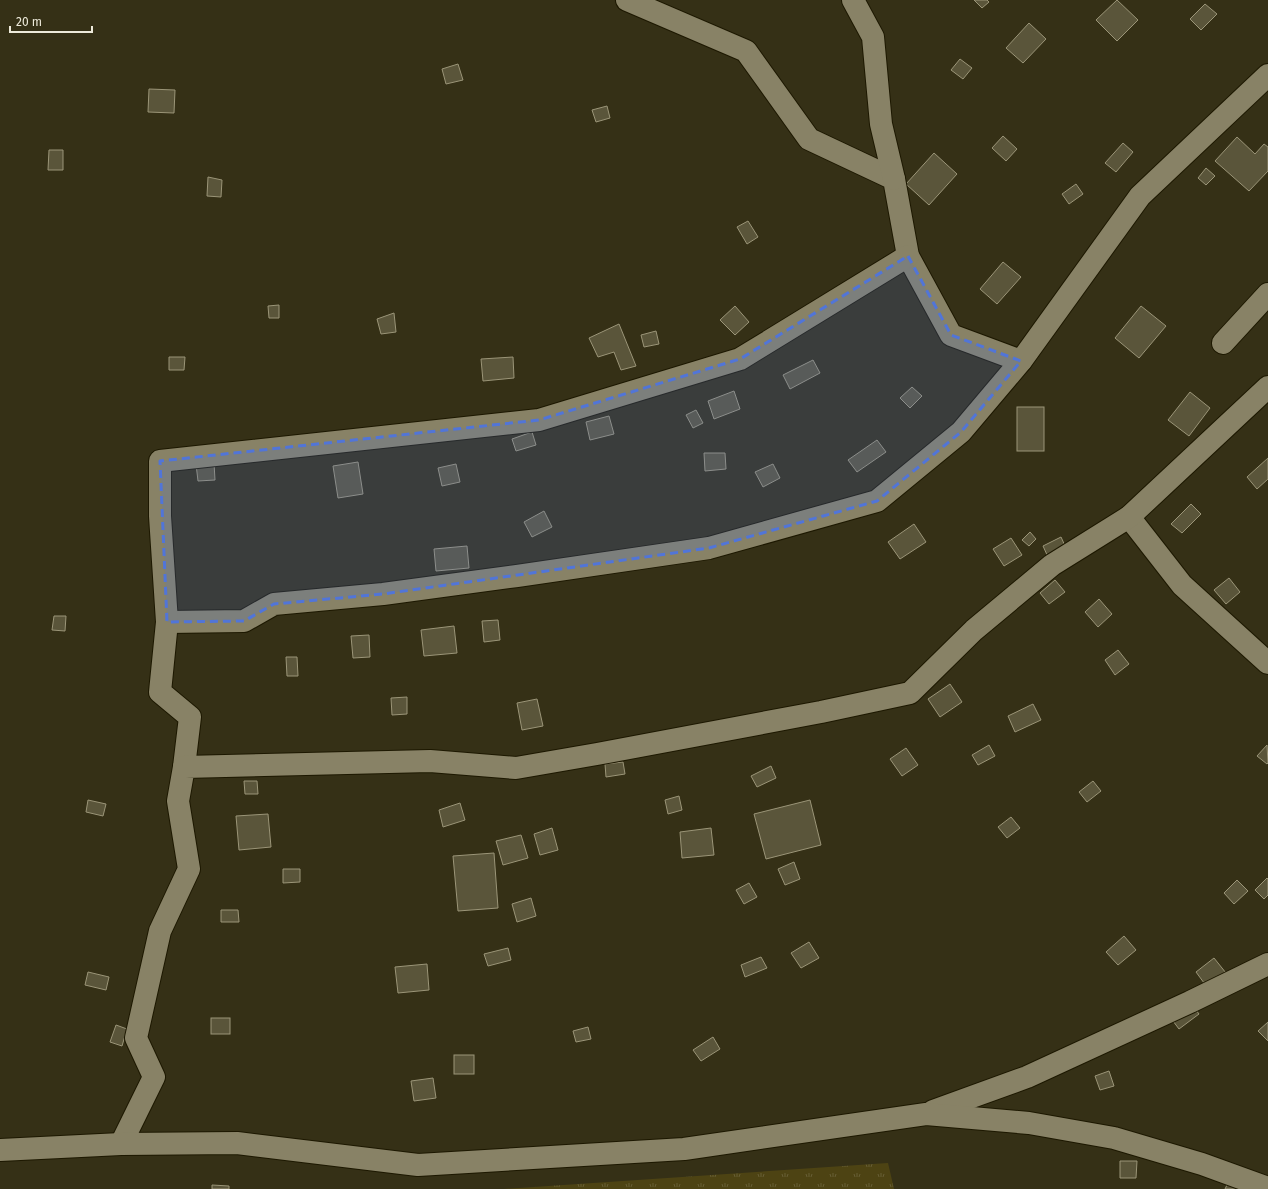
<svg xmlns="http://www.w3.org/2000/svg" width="1268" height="1189" viewBox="0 0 1268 1189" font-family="'Fira Sans',sans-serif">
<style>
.grass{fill:url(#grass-tufts)}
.building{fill:#5a553a;stroke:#9b9578}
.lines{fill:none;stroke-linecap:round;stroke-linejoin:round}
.minor-casing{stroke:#1d1801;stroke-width:24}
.minor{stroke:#888266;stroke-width:22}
.marked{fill:#5175d8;fill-opacity:0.2;stroke:#5175d8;stroke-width:3;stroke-dasharray:8 5;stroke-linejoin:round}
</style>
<defs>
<pattern id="grass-tufts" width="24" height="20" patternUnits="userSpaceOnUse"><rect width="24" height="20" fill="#4d4313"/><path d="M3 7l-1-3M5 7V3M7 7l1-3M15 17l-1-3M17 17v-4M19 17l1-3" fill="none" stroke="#675e35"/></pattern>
</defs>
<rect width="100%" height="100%" fill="#353016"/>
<polygon class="grass" points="888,1163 894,1189 504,1189"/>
<g class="building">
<polygon points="974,0 987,0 989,2 982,8"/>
<polygon points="1117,0 1138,20 1117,41 1096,20"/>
<polygon points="1205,4 1217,14 1201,30 1190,19"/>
<polygon points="1029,23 1046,39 1023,63 1006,48"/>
<polygon points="960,59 972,68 963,79 951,70"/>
<polygon points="458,64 463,80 446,84 442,69"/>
<polygon points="149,89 175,90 174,113 148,112"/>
<polygon points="607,106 610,118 596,122 592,110"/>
<polygon points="1003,136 1017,149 1006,161 992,148"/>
<polygon points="1237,137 1255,154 1264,144 1268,147 1268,171 1249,191 1215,161"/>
<polygon points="1123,143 1133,152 1116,172 1105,163"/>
<polygon points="49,150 63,150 63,170 48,170"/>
<polygon points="934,153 957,174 929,205 906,184"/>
<polygon points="1206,168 1215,176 1206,185 1198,178"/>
<polygon points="208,177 222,180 221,197 207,196"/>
<polygon points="1076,184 1083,194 1069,204 1062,194"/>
<polygon points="748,221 758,237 747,244 737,227"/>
<polygon points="1003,262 1021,277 997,304 980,289"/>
<polygon points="279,305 279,318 269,318 268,306"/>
<polygon points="735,306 749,322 735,335 720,320"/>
<polygon points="1141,306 1166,326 1139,358 1115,338"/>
<polygon points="394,313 396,332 381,334 377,319"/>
<polygon points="619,324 636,366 621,370 614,352 598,357 589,338"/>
<polygon points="656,331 659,344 644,347 641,335"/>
<polygon points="169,357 185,357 184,370 169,370"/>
<polygon points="513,357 514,378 483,381 481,359"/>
<polygon points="813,360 820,373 790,389 783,375"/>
<polygon points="912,387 922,396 910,408 900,398"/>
<polygon points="734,391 740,409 714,419 708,401"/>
<polygon points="1190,392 1210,408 1189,436 1168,420"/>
<rect x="1017" y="407" width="27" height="44"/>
<polygon points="696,410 703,423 693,428 686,415"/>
<polygon points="609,416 614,434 590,440 586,422"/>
<polygon points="532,432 536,445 516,451 512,439"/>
<polygon points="877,440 886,452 857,472 848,460"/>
<polygon points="704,453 725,453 726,469 705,471"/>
<polygon points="1268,458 1268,479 1257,489 1247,477"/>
<polygon points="358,462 363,494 338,498 333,466"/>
<polygon points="214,463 215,480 198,481 196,464"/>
<polygon points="456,464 460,482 442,486 438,468"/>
<polygon points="773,464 780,478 763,487 755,472"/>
<polygon points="1191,504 1201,514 1182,533 1171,524"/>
<polygon points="544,511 552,527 532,537 524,522"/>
<polygon points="914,524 926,542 900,559 888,542"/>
<polygon points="1030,532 1036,539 1029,546 1022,540"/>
<polygon points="1061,537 1066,548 1048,557 1043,546"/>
<polygon points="1011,538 1022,555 1004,566 993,549"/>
<polygon points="467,546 469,568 436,571 434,549"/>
<polygon points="1229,578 1240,592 1226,604 1214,590"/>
<polygon points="1055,580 1065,592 1049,604 1040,593"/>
<polygon points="1099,599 1112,614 1098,627 1085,612"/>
<polygon points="54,616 66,616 65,631 52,630"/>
<polygon points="498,620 500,640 484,642 482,621"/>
<polygon points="454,626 457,653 424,656 421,630"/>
<polygon points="369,635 370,657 353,658 351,636"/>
<polygon points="1118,650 1129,664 1115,675 1105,660"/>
<polygon points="286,657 297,657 298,676 287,676"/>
<polygon points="950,684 962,702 940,717 928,699"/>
<polygon points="407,697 407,714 392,715 391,698"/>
<polygon points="537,699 543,726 522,730 517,703"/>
<polygon points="1033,704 1041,720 1015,732 1008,716"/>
<polygon points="989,745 995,756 978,765 972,755"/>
<polygon points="1267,745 1268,763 1267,764 1257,756"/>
<polygon points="906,748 918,765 902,776 890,759"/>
<polygon points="623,762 625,774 606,777 605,764"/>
<polygon points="771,766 776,778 757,787 751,776"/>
<polygon points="244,781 257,781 258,794 245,794"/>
<polygon points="1093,781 1101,791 1087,802 1079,792"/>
<polygon points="679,796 682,810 668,814 665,800"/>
<polygon points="88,800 106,804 103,816 86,812"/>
<polygon points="810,800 821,845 766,859 754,814"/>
<polygon points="460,803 465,820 443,827 439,810"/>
<polygon points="268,814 271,847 239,850 236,816"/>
<polygon points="1011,817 1020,828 1007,838 998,827"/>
<polygon points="552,828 558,850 540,855 534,834"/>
<polygon points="711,828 714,855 682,858 680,832"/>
<polygon points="521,835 528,858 503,865 496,841"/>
<polygon points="494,853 498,908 458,911 453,856"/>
<polygon points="794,862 800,879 785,885 778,869"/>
<polygon points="283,869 300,869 300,882 283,883"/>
<polygon points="1267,878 1268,879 1268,895 1264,899 1255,890"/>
<polygon points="1237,880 1248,891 1234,904 1224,893"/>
<polygon points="749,883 757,897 744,904 736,890"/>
<polygon points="531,898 536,916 517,922 512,904"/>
<polygon points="221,910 238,910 239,922 221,922"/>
<polygon points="1124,936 1136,950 1118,965 1106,952"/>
<polygon points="809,942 819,958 801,968 791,953"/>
<polygon points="508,948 511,960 488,966 484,954"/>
<polygon points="761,957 767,968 745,977 741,965"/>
<polygon points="1214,958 1226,973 1207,987 1196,972"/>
<polygon points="427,964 429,990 398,993 395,967"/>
<polygon points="88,972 109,977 106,990 85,985"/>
<polygon points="1190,1002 1199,1014 1179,1029 1170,1017"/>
<rect x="211" y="1018" width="19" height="16"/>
<polygon points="1268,1022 1268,1041 1258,1031"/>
<polygon points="116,1025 127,1029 122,1046 110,1042"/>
<polygon points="588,1027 591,1039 576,1042 573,1031"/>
<polygon points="713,1037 720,1049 701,1061 693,1050"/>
<rect x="454" y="1055" width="20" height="19"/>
<polygon points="1109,1071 1114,1086 1100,1090 1095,1076"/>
<polygon points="433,1078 436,1098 414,1101 411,1081"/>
<polygon points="1120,1161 1137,1161 1136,1178 1120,1178"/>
<polygon points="1228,1183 1242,1189 1225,1189"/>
<polygon points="212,1185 229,1186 229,1189 212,1189"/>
</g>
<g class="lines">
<defs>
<g id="minor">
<polyline points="627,0 746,51 809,139 894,179 908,256 951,335 1021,361"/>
<polyline points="853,0 873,37 881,124 894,179"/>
<polyline points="1223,343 1268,294"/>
<polyline points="1129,517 1182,585 1268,663"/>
<polyline points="167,622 244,621 274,604 383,594 517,576 709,548 877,501 961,432 1021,361 1140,196 1268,75"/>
<polyline points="184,767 190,717 160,692 167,622 160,516 160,461 539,420 740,359 908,256"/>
<polyline points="933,1111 1027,1077 1190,1002 1268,964"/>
<polyline points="121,1144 154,1077 136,1038 160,931 189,869 178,801 184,767 430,761 516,768 597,754 821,712 910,693 974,630 1052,565 1129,517 1268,387"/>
<polyline points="0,1150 121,1144 237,1143 418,1165 684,1149 926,1114 1029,1123 1114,1138 1202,1164 1268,1188"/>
</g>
</defs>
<use href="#minor" class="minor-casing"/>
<use href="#minor" class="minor"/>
</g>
<path class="marked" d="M908,256L951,335L1021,361L961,432L877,501L709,548L383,594L274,604L244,621L167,622L160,461L539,420L740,359Z"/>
<path d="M10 26v6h82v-6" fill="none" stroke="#edeada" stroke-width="2"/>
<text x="16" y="26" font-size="12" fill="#edeada" stroke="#353016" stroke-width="3" paint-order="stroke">20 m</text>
</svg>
